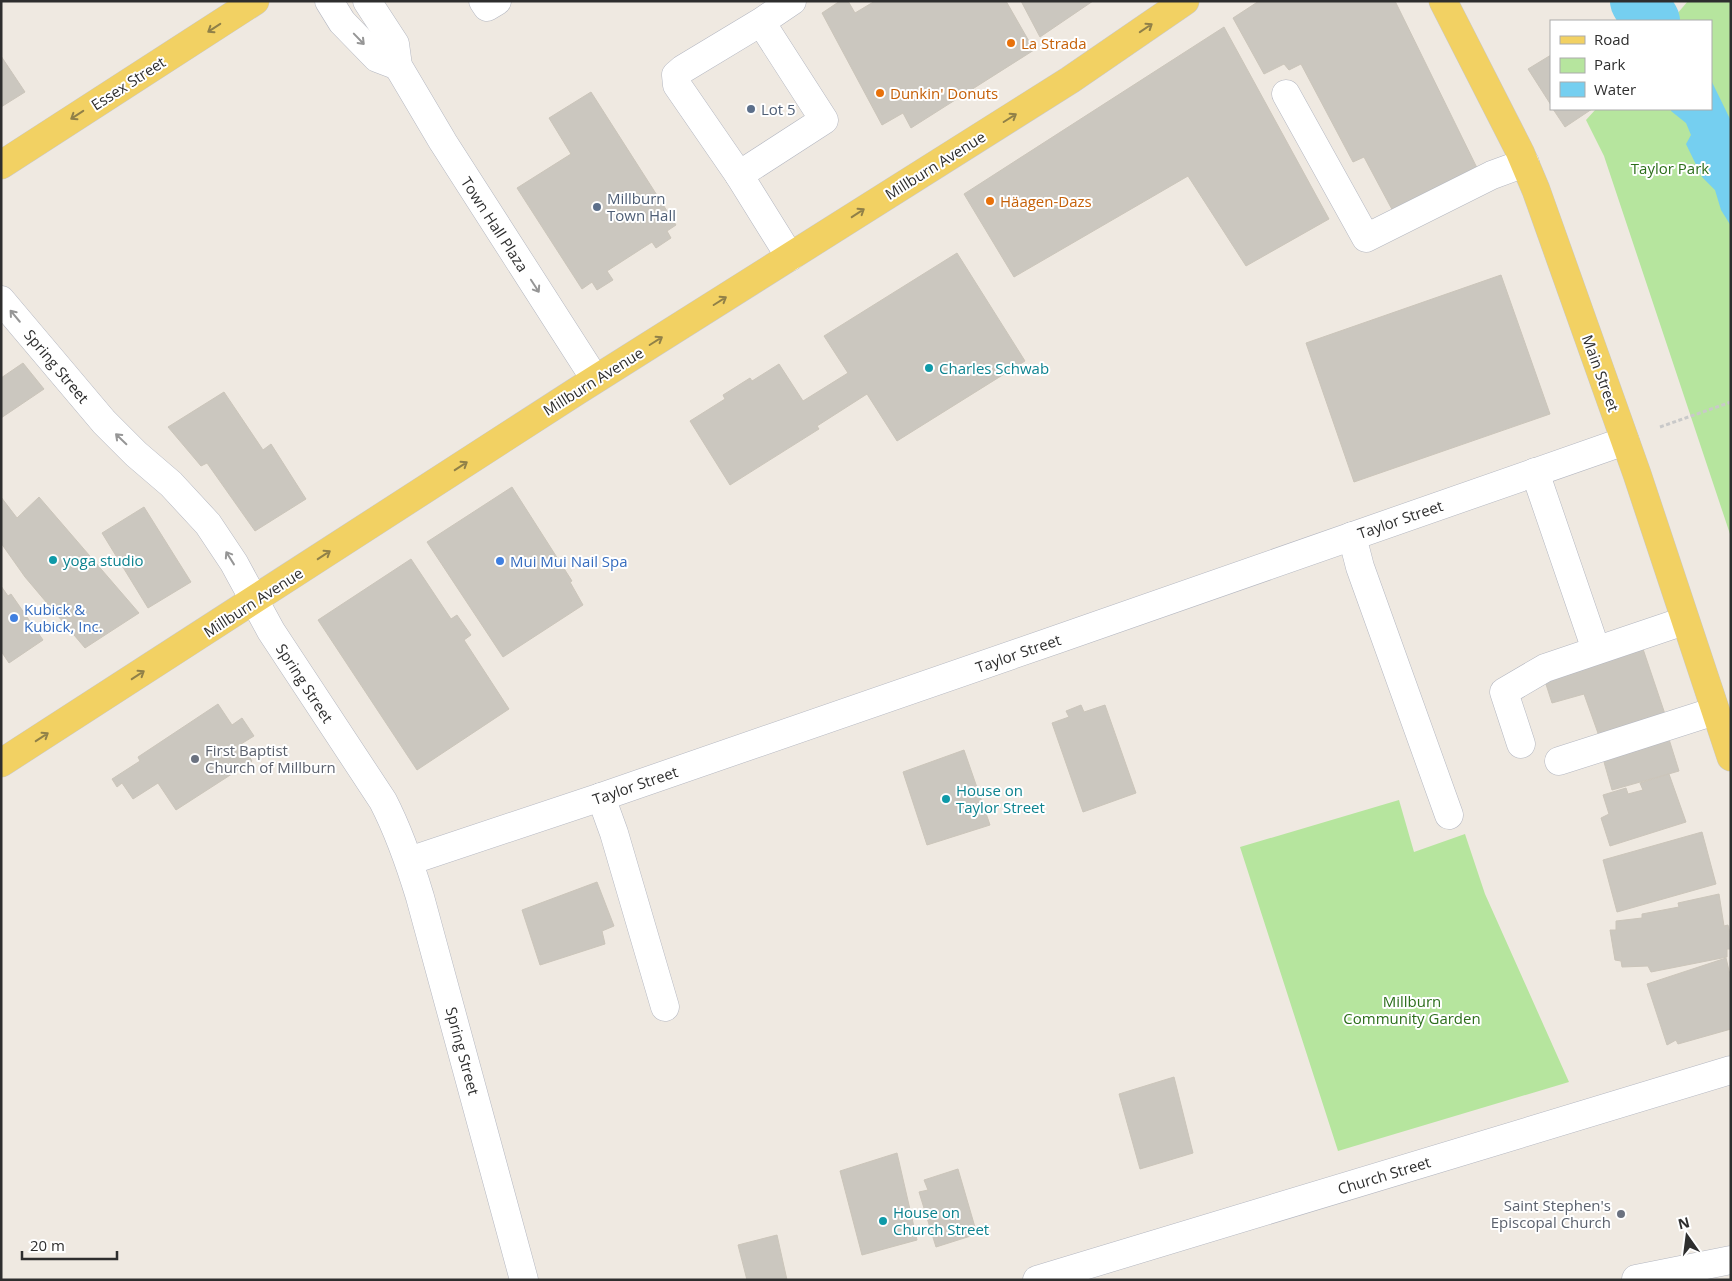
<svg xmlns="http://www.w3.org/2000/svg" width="1732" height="1281" viewBox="0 0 1732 1281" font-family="'Open Sans',sans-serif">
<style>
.green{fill:#b6e59e}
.water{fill:#75cff0}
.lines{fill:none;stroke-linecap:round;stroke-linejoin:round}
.river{stroke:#75cff0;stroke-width:58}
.building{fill:#cbc7bf;stroke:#cbc5ba}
.minor-casing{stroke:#b4b7c1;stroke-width:29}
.major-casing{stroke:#c9c9c9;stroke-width:29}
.path{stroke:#c9c9c9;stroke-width:3;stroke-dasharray:4 2.5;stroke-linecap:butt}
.minor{stroke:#fff;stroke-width:28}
.major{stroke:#f2d163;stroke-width:28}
.oneway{stroke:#908048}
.oneway2{stroke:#969696}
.food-dot{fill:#e8710a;stroke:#fff;stroke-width:2}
.service-dot{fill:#5c6f8a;stroke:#fff;stroke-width:2}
.culture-dot{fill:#0f9aa8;stroke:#fff;stroke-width:2}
.shop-dot{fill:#3f7fe0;stroke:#fff;stroke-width:2}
.worship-dot{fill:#6b7280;stroke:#fff;stroke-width:2}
.labels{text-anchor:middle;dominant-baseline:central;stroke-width:4;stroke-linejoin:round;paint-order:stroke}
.food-label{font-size:15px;fill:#c56008;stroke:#fff;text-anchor:start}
.street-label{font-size:15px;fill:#2e2e2e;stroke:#fff}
.service-label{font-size:15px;fill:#4e5e75;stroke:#fff;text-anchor:start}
.park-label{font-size:15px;fill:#2c6e1b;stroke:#fff}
.culture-label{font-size:15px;fill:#0d838f;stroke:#fff;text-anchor:start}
.shop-label{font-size:15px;fill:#366cbe;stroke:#fff;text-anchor:start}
.worship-label{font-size:15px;fill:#5b616d;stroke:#fff;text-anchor:start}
</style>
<rect width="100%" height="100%" fill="#efe9e1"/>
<g class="green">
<polygon points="1688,1 1731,1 1731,537 1604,156 1586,120 1596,109 1711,109 1711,21 1671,21"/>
<polygon points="1399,800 1414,852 1465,834 1485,894 1569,1082 1338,1151 1240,847"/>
</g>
<polygon class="water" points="1711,80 1731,121 1731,226 1721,210 1715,190 1702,177 1686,144 1691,135 1686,123 1671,111 1671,109 1711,109"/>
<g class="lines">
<polyline class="river" points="1639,1 1651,21"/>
</g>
<g class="building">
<polygon points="840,1 848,1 855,13 875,1 1006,1 1034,50 911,128 903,113 882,125 822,13"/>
<polygon points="1021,1 1093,1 1040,37"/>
<polygon points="1259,1 1395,1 1480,174 1395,215 1364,157 1353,162 1301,64 1289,70 1284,64 1264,74 1233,18"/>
<polygon points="1224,27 1329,219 1246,266 1188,176 1014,277 964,194"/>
<polygon points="1551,55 1551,105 1528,69"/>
<polygon points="1,56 25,92 1,107"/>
<polygon points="591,92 676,225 667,231 671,238 656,248 652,242 607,271 613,280 597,290 592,282 582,289 517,188 571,154 549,118"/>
<polygon points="1553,109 1592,109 1565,127"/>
<polygon points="957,253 1025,361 897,441 867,394 817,426 819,429 730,485 690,421 725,399 723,395 750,378 752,381 779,364 803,401 848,373 824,336"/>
<polygon points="1501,275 1550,414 1354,482 1306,343"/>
<polygon points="23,363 44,389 1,418 1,378"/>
<polygon points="224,392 263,450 271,444 306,499 255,531 207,463 201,466 168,427"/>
<polygon points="512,487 572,581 570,582 583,605 503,657 427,542"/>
<polygon points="1,497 17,518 39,497 139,613 85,648 25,577 1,543"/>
<polygon points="144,507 191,582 148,608 102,533"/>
<polygon points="411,559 451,619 457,615 471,635 464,640 509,709 417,770 318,620"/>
<polygon points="1,586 8,596 11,594 43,640 9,663 1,651"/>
<polygon points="1642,646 1667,720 1599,736 1584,694 1552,703 1545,681"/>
<polygon points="218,704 232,725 242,718 254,736 241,744 252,761 176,810 158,783 133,799 122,783 117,787 112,779 140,761 138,757"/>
<polygon points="1081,705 1084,712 1105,705 1136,793 1083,812 1052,723 1069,717 1066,711"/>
<polygon points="1668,736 1679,771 1612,790 1602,755"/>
<polygon points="964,750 990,825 927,845 903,772"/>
<polygon points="1669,774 1686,822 1610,846 1601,818 1609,814 1603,795 1626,788 1628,794 1643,790 1640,783"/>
<polygon points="1702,832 1716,884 1617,912 1603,860"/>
<polygon points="597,882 614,926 602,931 605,944 540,965 522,910"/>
<polygon points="1719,894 1724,926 1728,925 1731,938 1731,949 1727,949 1727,957 1651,972 1648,966 1622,967 1621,961 1615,960 1610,930 1616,930 1616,921 1642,918 1642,914 1679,907 1678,903"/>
<polygon points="1726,958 1731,979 1731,1029 1678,1044 1676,1040 1667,1045 1647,984"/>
<polygon points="1174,1077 1193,1153 1140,1169 1119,1094"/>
<polygon points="897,1153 917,1240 862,1255 840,1171"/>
<polygon points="958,1169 977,1234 936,1247 919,1192 928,1190 924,1180"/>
<polygon points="777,1235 787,1280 747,1280 738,1245"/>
</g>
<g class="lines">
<defs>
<g id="minor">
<polyline points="329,1 342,22 377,58 398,66"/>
<polyline points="367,1 395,44 398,66 443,142 595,379"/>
<polyline points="483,1 487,7 497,1"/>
<polyline points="761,22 683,69 676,75 677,85 739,175 824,120 761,22 792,1"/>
<polyline points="1286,94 1366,238 1492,175 1525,163"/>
<polyline points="739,175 790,257"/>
<path d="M1,300L104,422L136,454L171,484L208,524L234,563L271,631L383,801C399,832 410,864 420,897L524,1280"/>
<polyline points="1535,472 1596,650"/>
<polyline points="1352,536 1360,567 1449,815"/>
<polyline points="1521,744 1504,692 1545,668 1684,621"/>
<polyline points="1559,761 1715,711"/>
<polyline points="601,797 614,833 665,1007"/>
<polyline points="409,861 601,797 1058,639 1625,441"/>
<polyline points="1636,1279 1731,1260"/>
<polyline points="1037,1280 1731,1070"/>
</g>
<g id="major">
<polyline points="1443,1 1520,152 1536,190 1637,474 1731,757"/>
<polyline points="1,165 255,1"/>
<polyline points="1,763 577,391 1070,80 1185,1"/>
</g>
</defs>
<use href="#minor" class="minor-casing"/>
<use href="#major" class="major-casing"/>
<polyline class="path" points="1660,427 1731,402"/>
<use href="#minor" class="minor"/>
<use href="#major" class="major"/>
</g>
<defs><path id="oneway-shaft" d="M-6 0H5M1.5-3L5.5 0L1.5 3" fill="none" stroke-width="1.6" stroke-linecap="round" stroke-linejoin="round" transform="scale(1.25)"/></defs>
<g class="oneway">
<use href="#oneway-shaft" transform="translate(214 28) rotate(147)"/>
<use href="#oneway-shaft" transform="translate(1146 28) rotate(-34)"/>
<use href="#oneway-shaft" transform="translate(77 115) rotate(147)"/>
<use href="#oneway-shaft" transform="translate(1010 118) rotate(-32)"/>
<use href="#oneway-shaft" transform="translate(858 213) rotate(-33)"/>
<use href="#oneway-shaft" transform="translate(720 301) rotate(-32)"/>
<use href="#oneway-shaft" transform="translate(656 341) rotate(-32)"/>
<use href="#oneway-shaft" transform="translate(461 466) rotate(-33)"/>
<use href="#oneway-shaft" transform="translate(324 555) rotate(-33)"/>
<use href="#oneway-shaft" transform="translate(138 675) rotate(-33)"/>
<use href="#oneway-shaft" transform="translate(42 737) rotate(-33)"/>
</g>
<g class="oneway2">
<use href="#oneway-shaft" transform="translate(359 39) rotate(46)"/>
<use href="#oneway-shaft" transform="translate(535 286) rotate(57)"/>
<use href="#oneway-shaft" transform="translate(15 316) rotate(-130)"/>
<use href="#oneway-shaft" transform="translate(121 439) rotate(-136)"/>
<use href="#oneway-shaft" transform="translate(230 558) rotate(-122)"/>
</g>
<g class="food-dot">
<circle cx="1011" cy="43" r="5"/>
<circle cx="880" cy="93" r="5"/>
<circle cx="990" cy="201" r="5"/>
</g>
<g class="service-dot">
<circle cx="751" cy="109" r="5"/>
<circle cx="597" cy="207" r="5"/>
</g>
<g class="culture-dot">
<circle cx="929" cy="368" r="5"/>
<circle cx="53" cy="560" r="5"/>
<circle cx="946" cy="799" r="5"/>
<circle cx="883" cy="1221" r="5"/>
</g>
<g class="shop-dot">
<circle cx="500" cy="561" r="5"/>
<circle cx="14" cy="618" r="5"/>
</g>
<g class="worship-dot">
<circle cx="195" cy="759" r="5"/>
<circle cx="1621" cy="1214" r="5"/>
</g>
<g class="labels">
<g class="food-label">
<text x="1021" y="43">La Strada</text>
<text x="890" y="93">Dunkin' Donuts</text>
<text x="1000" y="201">Häagen-Dazs</text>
</g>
<g class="street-label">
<text transform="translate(128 83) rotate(-33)">Essex Street</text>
<text transform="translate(935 165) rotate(-32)">Millburn Avenue</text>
<text transform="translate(495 224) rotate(57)">Town Hall Plaza</text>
<text transform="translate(57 366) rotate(50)">Spring Street</text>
<text transform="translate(1601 373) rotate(70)">Main Street</text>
<text transform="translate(593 381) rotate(-32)">Millburn Avenue</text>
<text transform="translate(1400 519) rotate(-19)">Taylor Street</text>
<text transform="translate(253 602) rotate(-33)">Millburn Avenue</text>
<text transform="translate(1018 653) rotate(-19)">Taylor Street</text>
<text transform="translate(305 683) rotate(57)">Spring Street</text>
<text transform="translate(635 785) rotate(-19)">Taylor Street</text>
<text transform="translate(463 1051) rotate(75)">Spring Street</text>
<text transform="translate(1384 1175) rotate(-17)">Church Street</text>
</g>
<g class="service-label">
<text x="761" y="109">Lot 5</text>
<text x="607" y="198">Millburn<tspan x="607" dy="17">Town Hall</tspan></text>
</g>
<g class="park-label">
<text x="1670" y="168">Taylor Park</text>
<text x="1412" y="1001">Millburn<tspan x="1412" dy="17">Community Garden</tspan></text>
</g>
<g class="culture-label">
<text x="939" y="368">Charles Schwab</text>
<text x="63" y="560">yoga studio</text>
<text x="956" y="790">House on<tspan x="956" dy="17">Taylor Street</tspan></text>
<text x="893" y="1212">House on<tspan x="893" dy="17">Church Street</tspan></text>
</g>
<g class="shop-label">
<text x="510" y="561">Mui Mui Nail Spa</text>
<text x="24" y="609">Kubick &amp;<tspan x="24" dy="17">Kubick, Inc.</tspan></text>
</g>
<g class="worship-label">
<text x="205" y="750">First Baptist<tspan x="205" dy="17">Church of Millburn</tspan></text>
<text x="1611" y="1205" text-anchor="end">Saint Stephen's<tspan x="1611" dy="17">Episcopal Church</tspan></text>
</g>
</g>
<rect width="1732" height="1281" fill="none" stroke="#2e2e2e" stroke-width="5"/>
<rect x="1550" y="20" width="162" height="90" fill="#ffffff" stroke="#ababab"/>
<rect x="1560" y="36" width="25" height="8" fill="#f2d163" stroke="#ababab"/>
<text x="1594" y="45" font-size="15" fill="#2e2e2e">Road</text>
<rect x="1560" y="58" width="25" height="15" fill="#b6e59e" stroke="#ababab"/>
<text x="1594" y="70" font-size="15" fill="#2e2e2e">Park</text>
<rect x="1560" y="82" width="25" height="15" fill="#75cff0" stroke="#ababab"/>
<text x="1594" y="95" font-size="15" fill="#2e2e2e">Water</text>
<g transform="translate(1687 1236) rotate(346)" stroke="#ffffff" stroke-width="4" paint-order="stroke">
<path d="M0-4L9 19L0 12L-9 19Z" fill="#2e2e2e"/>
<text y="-8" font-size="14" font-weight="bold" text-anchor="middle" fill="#2e2e2e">N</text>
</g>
<path d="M22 1251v8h95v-8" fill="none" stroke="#2e2e2e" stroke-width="2.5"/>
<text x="30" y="1251" font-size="15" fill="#2e2e2e" stroke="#ffffff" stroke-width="4" paint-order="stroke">20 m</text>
</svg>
